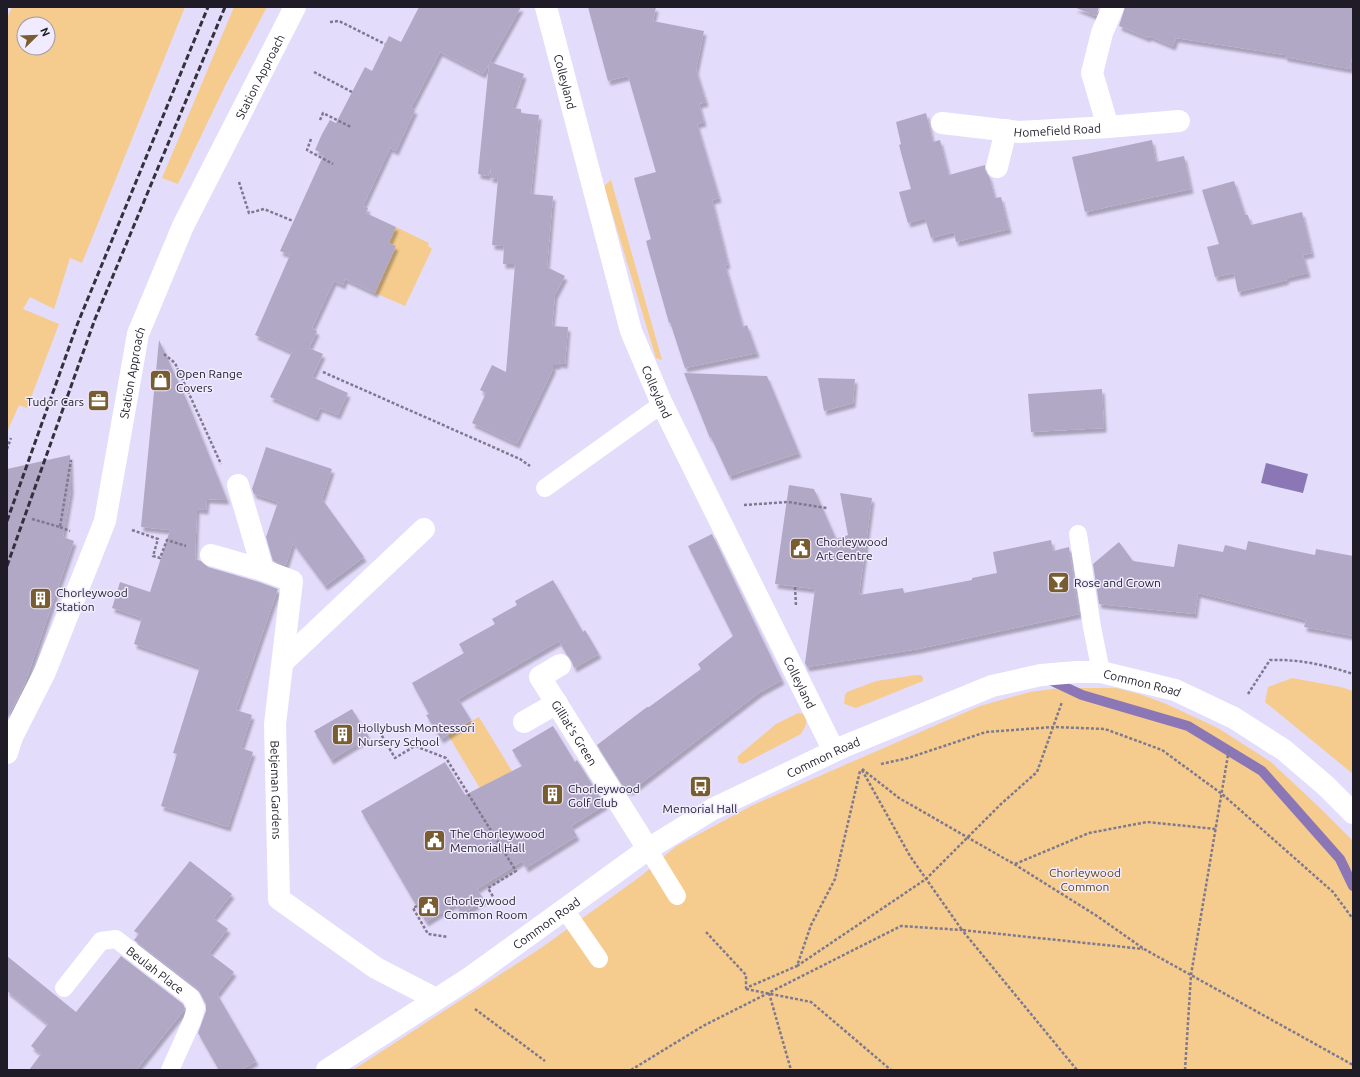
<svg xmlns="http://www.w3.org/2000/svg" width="1360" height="1077" viewBox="0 0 1360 1077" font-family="Ubuntu,sans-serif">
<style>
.green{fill:#f5cc8e;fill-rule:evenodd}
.water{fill:#8b77b6}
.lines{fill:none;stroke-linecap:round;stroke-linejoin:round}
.stream{stroke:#8b77b6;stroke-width:10}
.building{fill:#b1a8c6;filter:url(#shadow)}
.path{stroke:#7f798e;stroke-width:2.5;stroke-dasharray:3 2;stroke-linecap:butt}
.lane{stroke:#fff;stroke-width:18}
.street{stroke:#fff;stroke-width:22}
.rail{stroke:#34313e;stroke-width:3;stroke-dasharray:6 3;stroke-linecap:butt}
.labels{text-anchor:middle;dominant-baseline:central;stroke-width:3;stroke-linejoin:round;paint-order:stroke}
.street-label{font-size:12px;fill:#1f1c27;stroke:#f0ebfe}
.poi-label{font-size:12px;fill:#1f1c27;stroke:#f0ebfe;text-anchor:start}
.park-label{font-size:12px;fill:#614412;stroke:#f0ebfe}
</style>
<defs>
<filter id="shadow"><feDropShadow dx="2.5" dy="4.5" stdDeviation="1" flood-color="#0004"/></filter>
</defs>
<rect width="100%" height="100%" fill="#e4dcfb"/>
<g class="green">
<path d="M12,7H185L82,263L70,258L54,309L30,297L23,309L59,324L27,408L19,405L7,432V18ZM24,24H48V48H24Z"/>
<polygon points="234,7 267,7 226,84 178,184 162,178"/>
<polygon points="611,180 662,360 656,358 604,186"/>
<polygon points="396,227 429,243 428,246 432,249 405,306 375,293 396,247 389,243"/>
<polygon points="916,675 921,675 923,678 923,681 856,708 847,705 844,703 845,695 847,692 876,681"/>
<polygon points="1292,678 1341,687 1353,691 1353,774 1265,702 1268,687"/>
<polygon points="1061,688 1116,688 1139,694 1164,703 1218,728 1271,762 1319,807 1353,841 1353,1070 353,1070 541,948 641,876 675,847 753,805 980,706 1030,692"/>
<polygon points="798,713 803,714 807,719 805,727 801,734 743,764 738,762 738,756 776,724"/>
<polygon points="479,717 512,771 481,790 448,735"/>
</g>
<polygon class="water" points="1266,463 1308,474 1303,493 1261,483"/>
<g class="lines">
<polyline class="stream" points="1048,679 1082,695 1188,726 1262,771 1340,859 1353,886"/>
</g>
<g class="building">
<polygon points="419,7 521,7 490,62 524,74 512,108 521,109 521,113 539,115 531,194 553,196 547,267 565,276 555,295 552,326 568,327 565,364 558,363 558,365 553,365 553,369 517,444 472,423 486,393 480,390 492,365 506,372 515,264 503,264 504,246 492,245 498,179 490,178 491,167 488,176 478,174 489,64 483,74 440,52 411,108 415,110 396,151 390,148 363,206 368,208 366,213 396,227 389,243 396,246 375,293 345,279 343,285 334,281 312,328 317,331 309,348 323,354 312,377 348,393 338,415 320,408 316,417 270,397 292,352 255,335 290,255 280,251 324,154 315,150 322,134 330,120 336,123 365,67 372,71 389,36 401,42"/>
<polygon points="588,7 656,7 653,21 704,31 696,70 706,102 699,104 704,122 697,124 719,198 712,200 728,264 725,265 743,327 747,325 757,353 685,368 670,322 669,323 646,241 651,239 634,178 656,172 628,76 608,81"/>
<polygon points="1074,7 1099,7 1096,16"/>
<polygon points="1125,7 1353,7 1353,50 1350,69 1285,57 1285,55 1176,38 1173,46 1149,36 1148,38 1119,26"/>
<polygon points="926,113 933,142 940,140 949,175 985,165 985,171 989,176 995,198 1001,197 1009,229 956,242 954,232 931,238 925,218 908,223 899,192 911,189 899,145 901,144 896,122"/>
<polygon points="1152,140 1156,162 1184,156 1191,189 1085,212 1072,157"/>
<polygon points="1234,181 1245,215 1248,215 1251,225 1302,212 1312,253 1303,255 1308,273 1286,278 1287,280 1238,292 1234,273 1215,277 1207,247 1219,244 1202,190"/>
<polygon points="159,340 187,401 227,500 207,499 206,510 197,509 195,559 201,561 208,567 259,582 278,589 236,710 252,715 241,748 253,752 228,827 161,806 177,754 173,753 200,667 134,644 142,618 112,608 120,582 150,592 170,530 141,527"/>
<polygon points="684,373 767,376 799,453 729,476 711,437 710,438"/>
<polygon points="818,378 855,379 853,403 824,411"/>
<polygon points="1102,389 1104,428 1031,432 1028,394"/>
<polygon points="266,447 332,469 322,499 364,557 325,586 293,543 286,565 273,561 266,537 278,502 254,494 252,489"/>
<polygon points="70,455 71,490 63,537 74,541 24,686 7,719 7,469"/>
<polygon points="789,485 814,489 836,539 848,535 840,493 872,498 859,595 903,588 904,593 972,580 972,578 997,573 993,552 1051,540 1053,551 1069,547 1079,614 918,649 807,667 805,663 815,589 775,584"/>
<polygon points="712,534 782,680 760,692 631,791 630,789 626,791 597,745 647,707 649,707 701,669 698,664 733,636 688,546"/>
<polygon points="1248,541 1315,555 1316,549 1353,556 1353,636 1304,627 1306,620 1198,593 1195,614 1099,604 1093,564 1119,542 1133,561 1174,567 1178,544 1223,552 1225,545 1246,550"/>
<polygon points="553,580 583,632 585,630 599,654 574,668 571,659 567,655 559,641 458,699 471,720 441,739 426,715 429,714 412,683 464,653 459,644 495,624 492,619 517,605 515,601"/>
<polygon points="352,709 369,737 331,760 314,731"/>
<polygon points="553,726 575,762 577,760 605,805 571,826 577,836 526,868 522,861 477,889 484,900 462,914 455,904 426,922 361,811 445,762 465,795 522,766 512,750"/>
<polygon points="190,861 232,894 213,918 228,929 209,953 234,972 217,994 256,1061 241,1070 219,1070 198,1033 206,1011 206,1004 198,989 134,940 139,934 134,931"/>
<polygon points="7,956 76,1012 121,956 183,1004 185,1009 136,1070 29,1070 41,1054 31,1046 48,1024 7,991"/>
</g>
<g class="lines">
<g class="path">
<polyline points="330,22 339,21 385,44"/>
<polyline points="314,72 352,92"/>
<polyline points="320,120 323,113 351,127"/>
<polyline points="311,139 307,150 333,164"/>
<polyline points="239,182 249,213 264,209 293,221"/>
<polyline points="164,354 175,363 221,464"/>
<polyline points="323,372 520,459 530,466"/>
<polyline points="7,449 11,438"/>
<polyline points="744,505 788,502 827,508"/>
<polyline points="32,519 60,527 71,460"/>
<polyline points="60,527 70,531"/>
<polyline points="132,530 158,539 153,556 160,558 167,540 186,546"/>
<polyline points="795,587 796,606"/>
<path d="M1248,694L1270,660C1298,659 1326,665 1353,674"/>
<polyline points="365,730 375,724 395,758 415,746 446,758 516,871 488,888 495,900"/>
<polyline points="881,764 908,758 986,732 1054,727 1105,729 1162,750 1222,794 1333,892 1353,919"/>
<polyline points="862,769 899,798 1014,864 1097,916 1144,949 1353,1065"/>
<polyline points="862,770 910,856 962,930 1143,949"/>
<polyline points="1015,864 1089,833 1147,822 1216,829"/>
<polyline points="417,906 413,908 428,934 448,937"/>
<polyline points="706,932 746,975 746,988 797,966 811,925 835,879 860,771"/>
<polyline points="797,966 926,879 1001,804 1037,772 1062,702"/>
<polyline points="746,989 811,1002 891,1070"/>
<polyline points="769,993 791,1070"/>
<polyline points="475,1009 545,1061"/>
<polyline points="631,1070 703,1026 901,926 962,930 1077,1070"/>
<polyline points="1185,1070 1191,975 1229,749"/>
</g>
<g class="lane">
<polyline points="545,488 662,404"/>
<polyline points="1078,534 1092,627 1101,672"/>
<polyline points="648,849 677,896"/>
<polyline points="565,910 599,959"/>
<path id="s1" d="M64,988L101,941L116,939L191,997L196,1008L192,1021L170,1070"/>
</g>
<g class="street">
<path id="s2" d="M546,7L631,331L662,404L834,751"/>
<path id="s3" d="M942,123L1019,132L1108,127L1179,121"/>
<polyline points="1108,127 1092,73 1102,33 1113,7"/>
<polyline points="997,167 1006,130"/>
<polyline points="238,485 263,570"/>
<path id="s4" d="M211,555L263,570L292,581L275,724L279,899L376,968L436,999"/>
<polyline points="283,662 424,529"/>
<path id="s5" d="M560,665L540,677L648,849"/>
<polyline points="524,722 557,703"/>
<path id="s6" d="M7,753L12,737L45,672L105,521L138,334L183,226L295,7"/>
<path id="s7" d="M327,1070L471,977L648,849L713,809L845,746L992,686L1041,675L1077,672H1101L1175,690L1234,718L1284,750L1326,786L1353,813"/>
</g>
<g class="rail">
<polyline points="7,521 77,325 208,7"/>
<polyline points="7,566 95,319 225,7"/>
</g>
</g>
<defs>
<symbol id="shop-square" viewBox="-11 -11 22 22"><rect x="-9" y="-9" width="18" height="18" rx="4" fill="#795c30" stroke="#f0ebfe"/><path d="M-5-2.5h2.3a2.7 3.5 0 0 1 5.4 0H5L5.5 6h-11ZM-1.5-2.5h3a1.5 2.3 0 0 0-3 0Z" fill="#fff"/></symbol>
<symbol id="office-square" viewBox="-11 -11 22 22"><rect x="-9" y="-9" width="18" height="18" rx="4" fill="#795c30" stroke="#f0ebfe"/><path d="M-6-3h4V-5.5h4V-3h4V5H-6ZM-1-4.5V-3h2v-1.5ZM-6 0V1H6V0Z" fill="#fff"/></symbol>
<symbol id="civic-square" viewBox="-11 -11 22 22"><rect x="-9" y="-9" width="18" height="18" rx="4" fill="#795c30" stroke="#f0ebfe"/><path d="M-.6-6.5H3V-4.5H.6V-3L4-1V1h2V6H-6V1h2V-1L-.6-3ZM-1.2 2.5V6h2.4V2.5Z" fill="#fff"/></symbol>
<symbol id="bar-square" viewBox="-11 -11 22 22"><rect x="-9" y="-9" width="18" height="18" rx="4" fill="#795c30" stroke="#f0ebfe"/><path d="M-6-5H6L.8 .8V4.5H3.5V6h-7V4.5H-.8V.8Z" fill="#fff"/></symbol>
<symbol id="building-square" viewBox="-11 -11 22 22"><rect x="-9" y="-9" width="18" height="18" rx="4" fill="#795c30" stroke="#f0ebfe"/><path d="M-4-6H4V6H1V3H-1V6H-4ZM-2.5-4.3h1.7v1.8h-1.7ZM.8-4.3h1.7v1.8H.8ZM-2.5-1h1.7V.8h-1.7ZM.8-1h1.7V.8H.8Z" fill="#fff"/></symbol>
<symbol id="bus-square" viewBox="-11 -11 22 22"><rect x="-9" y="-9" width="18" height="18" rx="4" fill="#795c30" stroke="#f0ebfe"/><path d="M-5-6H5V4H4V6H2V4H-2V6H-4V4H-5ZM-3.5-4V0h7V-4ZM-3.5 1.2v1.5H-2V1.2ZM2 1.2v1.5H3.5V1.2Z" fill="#fff"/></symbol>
</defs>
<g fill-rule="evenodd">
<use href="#shop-square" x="148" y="368" width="25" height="25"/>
<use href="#office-square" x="86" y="388" width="25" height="25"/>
<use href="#civic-square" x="788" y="536" width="25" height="25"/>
<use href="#bar-square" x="1046" y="570" width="25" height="25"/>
<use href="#building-square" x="28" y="586" width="25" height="25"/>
<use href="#building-square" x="330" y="722" width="25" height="25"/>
<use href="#bus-square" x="688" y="774" width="25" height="25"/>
<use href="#building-square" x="540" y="782" width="25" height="25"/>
<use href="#civic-square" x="422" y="828" width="25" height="25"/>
<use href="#civic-square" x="416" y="894" width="25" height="25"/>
</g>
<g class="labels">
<g class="street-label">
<text stroke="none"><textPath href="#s6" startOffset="727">Station Approach</textPath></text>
<text stroke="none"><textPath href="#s2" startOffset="77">Colleyland</textPath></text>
<text stroke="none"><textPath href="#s3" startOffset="116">Homefield Road</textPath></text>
<text stroke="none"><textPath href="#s6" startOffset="403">Station Approach</textPath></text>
<text stroke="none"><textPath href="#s2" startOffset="401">Colleyland</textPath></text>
<text stroke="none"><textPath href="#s2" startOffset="725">Colleyland</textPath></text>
<text stroke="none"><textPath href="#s7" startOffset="924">Common Road</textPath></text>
<text stroke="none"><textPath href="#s5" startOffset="89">Gilliat's Green</textPath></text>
<text stroke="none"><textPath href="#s7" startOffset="588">Common Road</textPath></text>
<text stroke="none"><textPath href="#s4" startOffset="295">Betjeman Gardens</textPath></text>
<text stroke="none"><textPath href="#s7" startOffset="264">Common Road</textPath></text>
<text stroke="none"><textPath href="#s1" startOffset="125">Beulah Place</textPath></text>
</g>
<g class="poi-label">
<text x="176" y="373">Open Range<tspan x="176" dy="14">Covers</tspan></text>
<text x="84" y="401" text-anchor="end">Tudor Cars</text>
<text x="816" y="541">Chorleywood<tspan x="816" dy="14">Art Centre</tspan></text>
<text x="1074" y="582">Rose and Crown</text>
<text x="56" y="592">Chorleywood<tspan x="56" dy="14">Station</tspan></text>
<text x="358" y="727">Hollybush Montessori<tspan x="358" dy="14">Nursery School</tspan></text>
<text x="568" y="788">Chorleywood<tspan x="568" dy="14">Golf Club</tspan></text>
<text x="700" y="808" text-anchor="middle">Memorial Hall</text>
<text x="450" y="833">The Chorleywood<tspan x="450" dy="14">Memorial Hall</tspan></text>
<text x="444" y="900">Chorleywood<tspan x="444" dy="14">Common Room</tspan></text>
</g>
<g class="park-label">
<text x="1085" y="872">Chorleywood<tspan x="1085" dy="14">Common</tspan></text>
</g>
</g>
<rect width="1360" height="1077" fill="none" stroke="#1f1c27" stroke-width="16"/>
<g transform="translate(36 36) rotate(67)"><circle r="19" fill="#f0ebfe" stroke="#9c98a8"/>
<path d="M0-3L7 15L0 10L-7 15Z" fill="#795c30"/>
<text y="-6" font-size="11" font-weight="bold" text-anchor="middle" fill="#1f1c27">N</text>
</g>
</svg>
